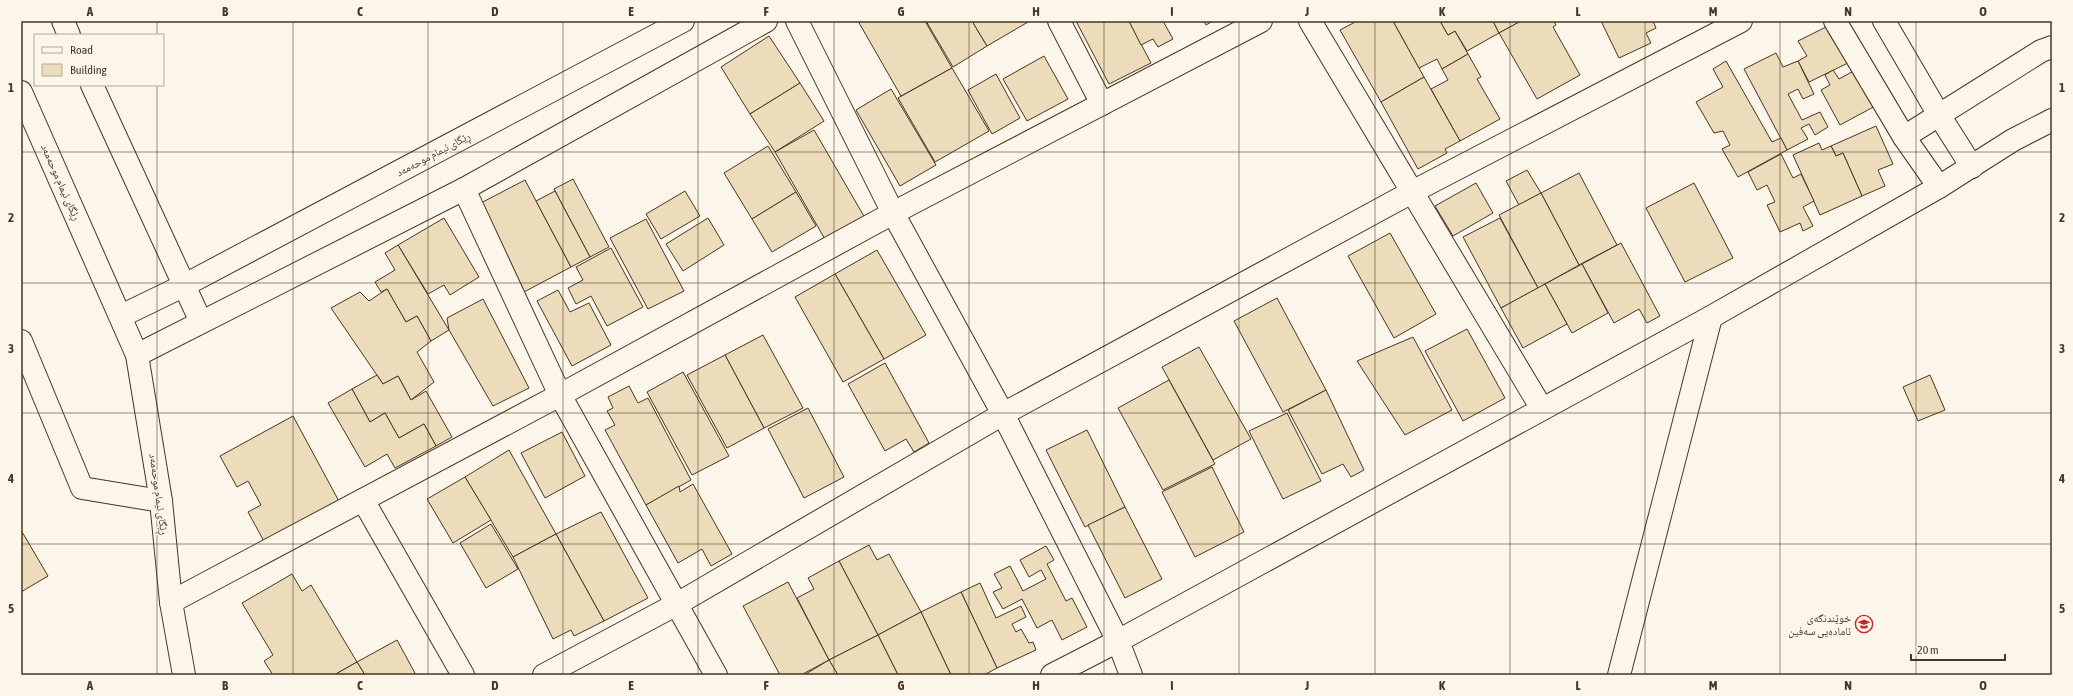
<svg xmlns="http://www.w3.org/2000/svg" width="2073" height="696" viewBox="0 0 2073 696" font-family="'Asap Condensed','Noto Naskh Arabic',sans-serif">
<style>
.building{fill:#ecdcbc;stroke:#4a3520}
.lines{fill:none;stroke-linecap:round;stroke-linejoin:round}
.minor-casing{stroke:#4a3520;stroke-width:24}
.major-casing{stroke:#4a3520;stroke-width:24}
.minor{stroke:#fbf6e9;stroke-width:22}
.major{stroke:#fbf6e9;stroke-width:22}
.grid{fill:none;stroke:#4a3520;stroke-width:1;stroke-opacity:0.55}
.labels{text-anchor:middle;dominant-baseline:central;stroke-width:3;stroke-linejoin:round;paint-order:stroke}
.street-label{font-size:11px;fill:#4a3520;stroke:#fbf6e9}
.poi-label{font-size:11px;fill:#4a3520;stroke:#fbf6e9;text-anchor:end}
.neatline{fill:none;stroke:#4a3520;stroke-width:1.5}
.grid-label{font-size:13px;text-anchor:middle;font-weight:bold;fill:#4a3520}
</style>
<rect width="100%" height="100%" fill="#fbf6e9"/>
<g class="building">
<polygon points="858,21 925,21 952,68 901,96"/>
<polygon points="926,21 972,21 987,46 953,67"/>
<polygon points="972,21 1028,21 1028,22 987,46"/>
<polygon points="1076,21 1129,21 1151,63 1109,84"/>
<polygon points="1129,21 1163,21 1173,39 1158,47 1153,39 1141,45"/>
<polygon points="1204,21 1213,21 1206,25"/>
<polygon points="1357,21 1393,21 1424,77 1381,102 1340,30"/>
<polygon points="1393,21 1440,21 1448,35 1455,31 1468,54 1442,69 1437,59 1419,68"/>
<polygon points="1440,21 1493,21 1499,33 1467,51 1455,31 1448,35"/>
<polygon points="1493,21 1521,21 1499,33"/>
<polygon points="1521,21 1554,21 1556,25 1553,27 1580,75 1537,99 1499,33"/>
<polygon points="1601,21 1653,21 1656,28 1646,33 1651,43 1619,58"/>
<polygon points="1834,23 1852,61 1809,82 1798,61 1807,56 1798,41"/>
<polygon points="769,36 800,83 750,114 721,67"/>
<polygon points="1776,53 1783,67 1798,61 1814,94 1803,99 1798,89 1788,94 1802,120 1820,112 1828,127 1815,135 1809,124 1801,128 1808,139 1787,150 1744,69"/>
<polygon points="1468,54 1481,77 1477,79 1500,119 1460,141 1431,89 1448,80 1442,69"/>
<polygon points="1044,56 1068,99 1027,121 1003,79"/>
<polygon points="1726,61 1772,142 1781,138 1787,150 1738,177 1722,149 1730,145 1723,131 1714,133 1696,102 1723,87 1713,69"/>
<polygon points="952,68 989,131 935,162 898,98"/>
<polygon points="1859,68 1879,104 1840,125 1821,90 1830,85 1825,75 1833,70 1839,79"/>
<polygon points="996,74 1020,118 992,134 968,90"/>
<polygon points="1424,77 1460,141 1445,149 1447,153 1418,169 1381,102"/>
<polygon points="800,83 824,121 775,152 750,114"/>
<polygon points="891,89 936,165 900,186 856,110"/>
<polygon points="1876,126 1893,164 1878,170 1885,186 1862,196 1843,153 1836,156 1831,146"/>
<polygon points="814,130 865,218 826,241 775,152"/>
<polygon points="1819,143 1822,150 1831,146 1836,156 1843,153 1862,196 1820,215 1793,155"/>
<polygon points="768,146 796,192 752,219 724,173"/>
<polygon points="1781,154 1793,178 1801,174 1814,201 1803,207 1813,226 1803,231 1800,223 1780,232 1767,205 1775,202 1767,185 1757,190 1748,172"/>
<polygon points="1527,170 1541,193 1519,205 1506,181"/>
<polygon points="1579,173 1617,245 1579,265 1541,193"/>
<polygon points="573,179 609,247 590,257 554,189"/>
<polygon points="525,180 571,267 524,292 477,205"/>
<polygon points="1476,183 1493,213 1453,236 1435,206"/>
<polygon points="1694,183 1733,258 1685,282 1646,208"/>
<polygon points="555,191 590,257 571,267 536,201"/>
<polygon points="685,191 700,216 661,239 646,214"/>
<polygon points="796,192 816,226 772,252 752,219"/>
<polygon points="1541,193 1579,265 1538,288 1499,215"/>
<polygon points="444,218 479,277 450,295 444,285 428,294 398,245"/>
<polygon points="708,218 724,245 683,271 666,244"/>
<polygon points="1500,218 1538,288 1501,308 1463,237"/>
<polygon points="646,219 684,291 648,309 610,238"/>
<polygon points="1390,233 1436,314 1394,338 1348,256"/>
<polygon points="1621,243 1660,316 1647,323 1639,309 1614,323 1582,264"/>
<polygon points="398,245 449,330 431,341 417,316 406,322 387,289 381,292 375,282 395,270 385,253"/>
<polygon points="611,248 643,307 607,326 591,296 576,304 568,288 583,280 576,267"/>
<polygon points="877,250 926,335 884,359 835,274"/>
<polygon points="1582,264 1608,313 1572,333 1545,284"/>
<polygon points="835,274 884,359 843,382 795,297"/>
<polygon points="1545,284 1567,324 1523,348 1501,308"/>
<polygon points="387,289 406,322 417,316 431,341 417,352 434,382 411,400 398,376 383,384 331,308 360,292 369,301"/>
<polygon points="558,290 570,312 589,303 611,345 572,366 537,301"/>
<polygon points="1277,298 1326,390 1283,412 1234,321"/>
<polygon points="483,299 529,388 493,406 449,330 447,318"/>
<polygon points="1467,329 1505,398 1463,421 1425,351"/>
<polygon points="763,335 803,408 764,428 725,355"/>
<polygon points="1413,337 1452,410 1405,435 1357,361"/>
<polygon points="1199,347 1251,439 1213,460 1162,367"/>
<polygon points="725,355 764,428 727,448 687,375"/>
<polygon points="885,363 929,443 914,452 906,439 885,451 848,384"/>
<polygon points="683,372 729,456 692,475 647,392"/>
<polygon points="377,375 383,384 398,376 411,400 426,391 452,437 436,446 424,424 399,438 385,413 370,422 352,389"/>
<polygon points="1930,375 1945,410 1918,421 1903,387"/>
<polygon points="1169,380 1215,464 1163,490 1118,408"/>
<polygon points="629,386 638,403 648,398 691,480 646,505 605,430 615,425 607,411 613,408 608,397"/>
<polygon points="352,389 370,422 385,413 399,438 424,424 436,446 395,468 387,454 365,467 328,403"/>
<polygon points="1326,390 1364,470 1351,477 1343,464 1322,474 1288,410"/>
<polygon points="808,408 844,477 804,498 768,429"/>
<polygon points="1287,413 1321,481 1283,499 1249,431"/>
<polygon points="293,416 341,505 266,545 248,512 261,505 248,481 237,487 220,456"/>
<polygon points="1087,430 1125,507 1085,527 1046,450"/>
<polygon points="562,432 585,476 545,498 521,453"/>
<polygon points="509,450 556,534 513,557 465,477"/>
<polygon points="1212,467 1244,532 1195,557 1162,492"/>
<polygon points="465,477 491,520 453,543 427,499"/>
<polygon points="693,484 732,554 711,566 702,549 678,563 646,505 679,486 680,492"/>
<polygon points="1125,507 1162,579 1125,598 1088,525"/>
<polygon points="601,512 648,598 604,621 556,534"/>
<polygon points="491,524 518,569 486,588 460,543"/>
<polygon points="21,530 48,576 21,592"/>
<polygon points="556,534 604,621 574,636 571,630 553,639 513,557"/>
<polygon points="869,545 877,560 889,554 921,612 878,635 839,561"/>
<polygon points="1046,546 1054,560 1047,564 1066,601 1072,598 1087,627 1062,640 1052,620 1037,628 1022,599 1003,609 993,592 1002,588 994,574 1010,566 1023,591 1046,579 1041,570 1029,577 1020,560"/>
<polygon points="839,561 878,635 829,660 797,598 814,589 808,578"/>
<polygon points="292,574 302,591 311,585 357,662 334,675 273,675 264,661 273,655 242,603"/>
<polygon points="788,582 829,660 801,675 780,675 743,606"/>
<polygon points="980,583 996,618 1021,606 1026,617 1012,624 1016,632 1021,629 1029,643 1033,642 1036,650 997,668 961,592"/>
<polygon points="961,592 997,668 984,675 951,675 921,612"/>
<polygon points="921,612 951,675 898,675 878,635"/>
<polygon points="878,635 898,675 838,675 829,660"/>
<polygon points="397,640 416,675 365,675 357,662"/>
<polygon points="829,660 838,675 804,675"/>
<polygon points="357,662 365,675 334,675"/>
</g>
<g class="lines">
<defs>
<g id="minor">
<polyline points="797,21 893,213 1003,414 1118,641 1131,675"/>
<polyline points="1059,21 1102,104"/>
<polyline points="1310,21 1542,409"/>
<polyline points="1835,21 1904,137 1939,187"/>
<polyline points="1884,21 1939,115 1972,167"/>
<polyline points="1904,137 2041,51 2052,47"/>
<polyline points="464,189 560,395 716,675"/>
<polyline points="21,341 82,488 161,501"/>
<polyline points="363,500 463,675"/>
<polyline points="171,602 560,395 893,213 1261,21"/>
<polyline points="544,675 677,604 1003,414 1412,192 1741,21"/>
<polyline points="1052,675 1118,641 1711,317 1939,187 2013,140 2052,120"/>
<polyline points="1619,675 1711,317"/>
</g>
<g id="major">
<polyline points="63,21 69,35"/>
<polyline points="92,85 201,322"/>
<polyline points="21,92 137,355 161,501 171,602 184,675"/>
<polyline points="121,316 183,286 683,21"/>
<polyline points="137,355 464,189 766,21"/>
</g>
</defs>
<use href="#minor" class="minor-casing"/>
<use href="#major" class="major-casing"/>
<use href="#minor" class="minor"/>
<use href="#major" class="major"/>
</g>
<path class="grid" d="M157,21V35M293,21V675M428,21V675M563,21V675M698,21V675M834,21V675M969,21V675M1104,21V675M1239,21V675M1375,21V675M1510,21V675M1645,21V675M1780,21V675M1916,21V675M157,85V675M21,152H2052M21,283H2052M21,413H2052M21,544H2052"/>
<defs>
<symbol id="school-ring" viewBox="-11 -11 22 22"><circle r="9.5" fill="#fbf6e9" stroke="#c62828" stroke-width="1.5"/><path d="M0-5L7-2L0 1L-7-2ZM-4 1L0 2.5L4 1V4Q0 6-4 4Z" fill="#c62828"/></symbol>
</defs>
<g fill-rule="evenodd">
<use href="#school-ring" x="1854" y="614" width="20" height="20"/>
</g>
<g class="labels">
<g class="street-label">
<text transform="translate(433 154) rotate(-28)">ڕێگای ئیمام موحەمەد</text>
<text transform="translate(61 182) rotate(66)">ڕێگای ئیمام موحەمەد</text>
<text transform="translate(159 494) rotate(82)">ڕێگای ئیمام موحەمەد</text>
</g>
<g class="poi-label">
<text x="1851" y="618">خوێندنگەی<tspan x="1851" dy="13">ئامادەیی سەفین</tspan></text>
</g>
</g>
<rect width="2073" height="696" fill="none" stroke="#fbf6e9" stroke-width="44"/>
<rect x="34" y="34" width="130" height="52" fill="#fbf6e9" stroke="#b4a999"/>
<rect x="42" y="47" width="20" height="6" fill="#fbf6e9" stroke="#b4a999"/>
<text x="70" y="54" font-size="12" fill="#4a3520">Road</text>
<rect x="42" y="64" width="20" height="12" fill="#ecdcbc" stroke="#b4a999"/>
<text x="70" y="74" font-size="12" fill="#4a3520">Building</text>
<path d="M1911 654v6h94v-6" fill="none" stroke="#4a3520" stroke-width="2"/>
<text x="1917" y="654" font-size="12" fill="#4a3520" stroke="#fbf6e9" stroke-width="3" paint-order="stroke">20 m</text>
<rect x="22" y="22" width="2029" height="652" class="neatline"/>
<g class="grid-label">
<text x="90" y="16">A</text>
<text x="225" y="16">B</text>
<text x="360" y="16">C</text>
<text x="495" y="16">D</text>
<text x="631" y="16">E</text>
<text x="766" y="16">F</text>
<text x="901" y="16">G</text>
<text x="1036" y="16">H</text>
<text x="1172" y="16">I</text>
<text x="1307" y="16">J</text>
<text x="1442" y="16">K</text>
<text x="1578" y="16">L</text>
<text x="1713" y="16">M</text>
<text x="1848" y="16">N</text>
<text x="1983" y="16">O</text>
<text x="11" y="92">1</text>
<text x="2062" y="92">1</text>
<text x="11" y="222">2</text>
<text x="2062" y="222">2</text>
<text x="11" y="353">3</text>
<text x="2062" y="353">3</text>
<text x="11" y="483">4</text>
<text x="2062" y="483">4</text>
<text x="11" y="613">5</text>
<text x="2062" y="613">5</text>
<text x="90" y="690">A</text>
<text x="225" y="690">B</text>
<text x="360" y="690">C</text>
<text x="495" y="690">D</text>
<text x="631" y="690">E</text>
<text x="766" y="690">F</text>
<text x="901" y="690">G</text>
<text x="1036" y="690">H</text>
<text x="1172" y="690">I</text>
<text x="1307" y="690">J</text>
<text x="1442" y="690">K</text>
<text x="1578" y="690">L</text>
<text x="1713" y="690">M</text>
<text x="1848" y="690">N</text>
<text x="1983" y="690">O</text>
</g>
</svg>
